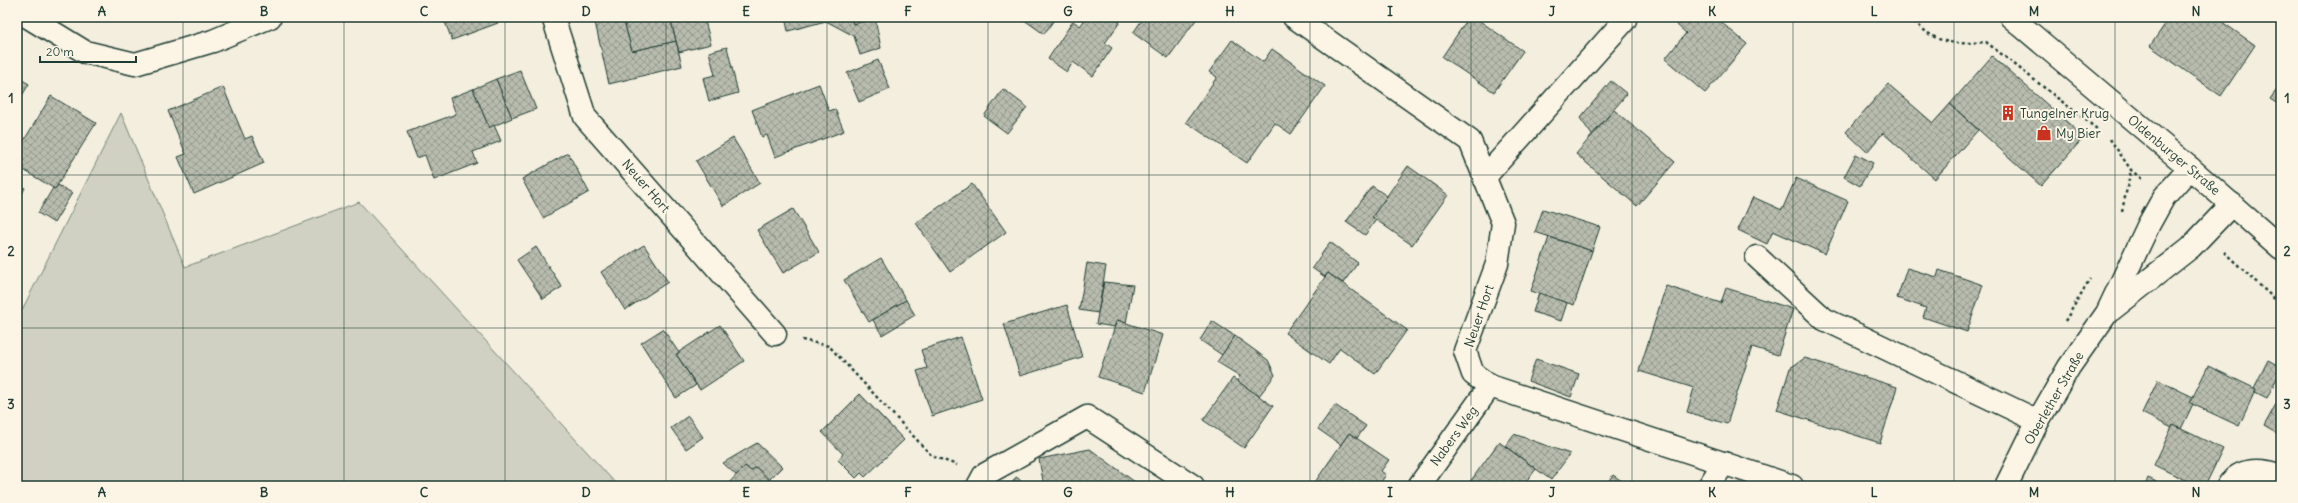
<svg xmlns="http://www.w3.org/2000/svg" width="2298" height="503" viewBox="0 0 2298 503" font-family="Delius,sans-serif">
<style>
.grass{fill:#d0d1c2;stroke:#78877b}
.building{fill:url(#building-cross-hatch);stroke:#1f3d34}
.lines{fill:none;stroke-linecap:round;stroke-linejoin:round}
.minor-casing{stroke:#1f3d34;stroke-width:25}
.major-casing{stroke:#1f3d34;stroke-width:25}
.path{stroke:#1f3d34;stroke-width:2.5;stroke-dasharray:3 3;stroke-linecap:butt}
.minor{stroke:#fcf5e5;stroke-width:22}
.major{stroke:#fcf5e5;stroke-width:22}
.grid{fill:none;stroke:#1f3d34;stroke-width:1;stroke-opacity:0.55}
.labels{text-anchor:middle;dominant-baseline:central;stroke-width:4;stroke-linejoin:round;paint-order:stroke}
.poi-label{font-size:13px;fill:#1f3d34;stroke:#fcf5e5;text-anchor:start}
.street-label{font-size:13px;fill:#1f3d34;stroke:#fcf5e5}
.neatline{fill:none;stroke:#1f3d34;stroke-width:1.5}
.grid-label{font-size:13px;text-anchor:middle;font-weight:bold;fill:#1f3d34}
</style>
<defs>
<pattern id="building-cross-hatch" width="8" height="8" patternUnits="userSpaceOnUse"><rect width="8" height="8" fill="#b8bcae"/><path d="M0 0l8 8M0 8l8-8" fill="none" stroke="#959a8e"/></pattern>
</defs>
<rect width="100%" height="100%" fill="#f3eede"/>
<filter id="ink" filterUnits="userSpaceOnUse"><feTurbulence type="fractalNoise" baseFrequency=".025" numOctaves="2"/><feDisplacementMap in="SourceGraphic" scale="8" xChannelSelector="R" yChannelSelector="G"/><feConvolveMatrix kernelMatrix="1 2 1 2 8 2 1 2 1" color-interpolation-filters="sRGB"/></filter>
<g filter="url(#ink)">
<polygon class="grass" points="121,113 185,267 359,202 618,486 17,486 17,320"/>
<g class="building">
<polygon points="443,17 495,17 498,23 452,40"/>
<polygon points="623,17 632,51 676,41 682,66 609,84 594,18"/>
<polygon points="623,17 670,17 676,41 632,51"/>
<polygon points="670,17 704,17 711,44 679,52"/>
<polygon points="785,17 825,17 826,21 788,31"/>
<polygon points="825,17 851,17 853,24 875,18 881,48 860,55 854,36 826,21"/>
<polygon points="851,17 881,17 853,24"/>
<polygon points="1020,17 1056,17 1044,34"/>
<polygon points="1079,17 1113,17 1120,22 1105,43 1112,48 1093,76 1073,62 1067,72 1048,59 1073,21 1080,26 1084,21"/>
<polygon points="1144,17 1198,17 1168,58 1133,33"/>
<polygon points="1469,17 1474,17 1523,51 1494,92 1442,57"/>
<polygon points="1668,17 1715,17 1747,44 1705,93 1665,59 1686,33"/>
<polygon points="2170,17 2215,17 2255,45 2221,96 2150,46"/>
<polygon points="1232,40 1263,62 1272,49 1325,86 1291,134 1275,123 1247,163 1186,122 1217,77 1209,72"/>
<polygon points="727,47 738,93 709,101 703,78 715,75 709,52"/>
<polygon points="1992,56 2084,137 2041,186 1950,104"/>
<polygon points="878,60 890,89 859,102 847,73"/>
<polygon points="520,70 536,109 512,118 496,79"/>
<polygon points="17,77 29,84 17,104"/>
<polygon points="496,79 512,118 489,128 473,89"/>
<polygon points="1611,81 1627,94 1592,135 1580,118"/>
<polygon points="819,84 829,111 835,109 844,131 775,157 767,135 762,137 752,110"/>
<polygon points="1888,84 1933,123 1950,104 1978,130 1935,179 1883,133 1867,152 1846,132"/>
<polygon points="2281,84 2281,106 2270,99"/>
<polygon points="223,87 245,139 252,136 264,163 194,194 178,157 186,154 168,111"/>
<polygon points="473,89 489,128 494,125 501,141 473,152 477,163 434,180 425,155 417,158 407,132 456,114 450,98"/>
<polygon points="1003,89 1027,107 1007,133 984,116"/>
<polygon points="51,96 96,123 55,189 17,166 17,152"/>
<polygon points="1614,110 1675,162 1637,206 1576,154"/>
<polygon points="733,138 760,183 723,206 696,161"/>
<polygon points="568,153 589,192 543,218 522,179"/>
<polygon points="1856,154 1873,163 1860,186 1844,177"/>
<polygon points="1408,166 1448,195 1412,245 1372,217"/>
<polygon points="1796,178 1848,201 1825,254 1773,231 1767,244 1738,230 1753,197 1782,210"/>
<polygon points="17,183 25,188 17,203"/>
<polygon points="972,184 1006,232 950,272 916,223"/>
<polygon points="58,185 72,193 54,223 38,213 53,188 55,189"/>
<polygon points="1372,186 1387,196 1372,217 1376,220 1365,235 1346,222"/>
<polygon points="793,209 819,252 783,273 757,230"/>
<polygon points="1543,209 1600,227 1592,251 1535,232"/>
<polygon points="1549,237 1592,251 1574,305 1531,291"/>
<polygon points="1330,242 1358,263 1343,283 1328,273 1325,277 1312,268"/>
<polygon points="644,245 668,282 625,310 601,272"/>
<polygon points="536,247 562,287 543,299 517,260"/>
<polygon points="881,258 906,300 869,322 844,280"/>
<polygon points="1087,263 1106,266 1098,313 1079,310"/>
<polygon points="1907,268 1937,277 1939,270 1983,285 1967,332 1923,317 1926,308 1897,298"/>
<polygon points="1328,273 1407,330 1375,374 1340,348 1329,364 1285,333"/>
<polygon points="1104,282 1133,285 1126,323 1117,320 1114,327 1096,324"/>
<polygon points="1666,286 1721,303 1726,288 1793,309 1778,355 1752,347 1727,424 1687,412 1694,388 1639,371"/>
<polygon points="1539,293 1567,303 1561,321 1533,312"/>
<polygon points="906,300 915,315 882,335 873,320"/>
<polygon points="1067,305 1082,357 1020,376 1004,324"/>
<polygon points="1117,320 1163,335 1145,392 1098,377"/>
<polygon points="1212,321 1235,336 1222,355 1200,340"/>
<polygon points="720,325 744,361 700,390 676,354"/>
<polygon points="663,329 679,353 676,354 696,385 676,398 641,343"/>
<polygon points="1235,336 1268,360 1275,375 1259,396 1237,381 1240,376 1217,362"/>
<polygon points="961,337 982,399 932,416 917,371 927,368 921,350"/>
<polygon points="1805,358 1897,387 1880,443 1777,410 1790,368"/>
<polygon points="1536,359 1579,374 1571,397 1528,381"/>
<polygon points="2268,360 2281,367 2281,370 2267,398 2255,392 2256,389 2254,388"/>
<polygon points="2208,366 2256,389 2239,426 2190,403"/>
<polygon points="1233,378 1273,406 1244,448 1203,420"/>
<polygon points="2158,380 2193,397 2190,403 2193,404 2181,429 2173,425 2172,428 2142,413"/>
<polygon points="860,394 904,440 865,477 861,473 856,478 838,460 843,454 822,432"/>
<polygon points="2281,395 2281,436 2264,426"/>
<polygon points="1335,405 1366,426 1357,438 1349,433 1341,445 1318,429"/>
<polygon points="688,416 703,437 686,449 671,428"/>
<polygon points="2173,425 2223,449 2205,486 2197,486 2154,465"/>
<polygon points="1349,433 1389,460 1381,471 1386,475 1378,486 1322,486 1315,482"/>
<polygon points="1514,434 1570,454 1551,480 1505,446"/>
<polygon points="1499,442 1536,469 1523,486 1467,486"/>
<polygon points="757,443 782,467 769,480 756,467 751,471 745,466 736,475 723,463"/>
<polygon points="1090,449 1139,485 1140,486 1044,486 1039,459"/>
<polygon points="745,466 751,471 756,467 776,486 726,486"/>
<polygon points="1613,475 1629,486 1605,486"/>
<polygon points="1016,477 1029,486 1010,486"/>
<polygon points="2148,478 2165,486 2145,486"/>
</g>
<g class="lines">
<defs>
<g id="minor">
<polyline points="28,17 85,52 135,64 213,41 270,17"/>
<polyline points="553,17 585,117 775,334"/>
<polyline points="1294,17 1470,141 1503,223 1497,264 1465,351 1473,374 1490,386 1792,486"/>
<polyline points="1484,178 1625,20"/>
<polyline points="1757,257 1824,319 2038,421"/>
<polyline points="2111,310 2191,247 2232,204"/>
<polyline points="978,486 984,475 1087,417 1193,486"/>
<polyline points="1419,486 1490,386"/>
<polyline points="1709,486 1724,463"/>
<polyline points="2006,486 2038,421 2069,367 2107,313 2149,224 2164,197 2190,168"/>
<path d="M2228,486C2240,467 2263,469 2281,476"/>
</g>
<polyline id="major" points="2011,17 2190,168 2281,248"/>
</defs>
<use href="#minor" class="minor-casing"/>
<use href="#major" class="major-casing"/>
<g class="path">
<path d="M1910,17C1936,44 1949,45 1986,42L2097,129"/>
<polyline points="2110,139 2131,170 2143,180"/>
<polyline points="2122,211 2131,170"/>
<polyline points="2224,252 2281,305"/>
<polyline points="2065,321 2090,279"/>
<polyline points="802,340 829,346 932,456 957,465"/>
</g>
<use href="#minor" class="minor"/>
<use href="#major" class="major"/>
</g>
</g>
<path class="grid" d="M183,17V486M344,17V486M505,17V486M666,17V486M827,17V486M988,17V486M1149,17V486M1310,17V486M1471,17V486M1632,17V486M1793,17V486M1954,17V486M2115,17V486M17,175H2281M17,328H2281"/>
<defs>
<symbol id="building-bare" viewBox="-9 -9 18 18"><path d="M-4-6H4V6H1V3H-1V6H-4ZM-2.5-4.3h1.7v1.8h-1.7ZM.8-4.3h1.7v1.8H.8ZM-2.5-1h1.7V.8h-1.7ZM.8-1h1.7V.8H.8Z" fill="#c8321e" stroke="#fcf5e5" stroke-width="2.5" paint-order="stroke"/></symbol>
<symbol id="shop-bare" viewBox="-9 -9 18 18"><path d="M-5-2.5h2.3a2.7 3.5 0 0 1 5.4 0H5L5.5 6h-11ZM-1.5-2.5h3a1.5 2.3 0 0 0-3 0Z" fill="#c8321e" stroke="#fcf5e5" stroke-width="2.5" paint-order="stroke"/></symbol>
</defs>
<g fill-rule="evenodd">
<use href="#building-bare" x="1997" y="102" width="22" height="22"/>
<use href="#shop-bare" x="2033" y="122" width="22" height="22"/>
</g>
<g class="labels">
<g class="poi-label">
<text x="2020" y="113">Tungelner Krug</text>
<text x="2056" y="133">My Bier</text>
</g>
<g class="street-label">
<text transform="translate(2174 155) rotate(40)">Oldenburger Straße</text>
<text transform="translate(646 186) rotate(49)">Neuer Hort</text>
<text transform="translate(1479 316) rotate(-71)">Neuer Hort</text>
<text transform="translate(2054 398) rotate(-60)">Oberlether Straße</text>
<text transform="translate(1454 436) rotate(-54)">Nabers Weg</text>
</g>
</g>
<rect width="2298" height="503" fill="none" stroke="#fcf5e5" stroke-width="44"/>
<path d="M40 56v6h96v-6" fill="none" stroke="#1f3d34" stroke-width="2"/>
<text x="46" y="56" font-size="12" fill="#1f3d34" stroke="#fcf5e5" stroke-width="3" paint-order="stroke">20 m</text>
<rect x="22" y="22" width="2254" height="459" class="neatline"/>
<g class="grid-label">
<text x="102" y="16">A</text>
<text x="264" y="16">B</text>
<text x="424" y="16">C</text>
<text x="586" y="16">D</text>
<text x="746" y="16">E</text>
<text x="908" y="16">F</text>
<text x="1068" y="16">G</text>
<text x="1230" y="16">H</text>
<text x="1390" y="16">I</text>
<text x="1552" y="16">J</text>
<text x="1712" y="16">K</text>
<text x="1874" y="16">L</text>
<text x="2034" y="16">M</text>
<text x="2196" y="16">N</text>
<text x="11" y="103">1</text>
<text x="2287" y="103">1</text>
<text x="11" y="256">2</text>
<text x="2287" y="256">2</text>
<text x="11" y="409">3</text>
<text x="2287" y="409">3</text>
<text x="102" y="497">A</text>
<text x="264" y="497">B</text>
<text x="424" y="497">C</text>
<text x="586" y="497">D</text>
<text x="746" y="497">E</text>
<text x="908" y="497">F</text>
<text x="1068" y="497">G</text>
<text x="1230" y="497">H</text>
<text x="1390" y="497">I</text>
<text x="1552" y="497">J</text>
<text x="1712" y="497">K</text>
<text x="1874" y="497">L</text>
<text x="2034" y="497">M</text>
<text x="2196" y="497">N</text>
</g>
</svg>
